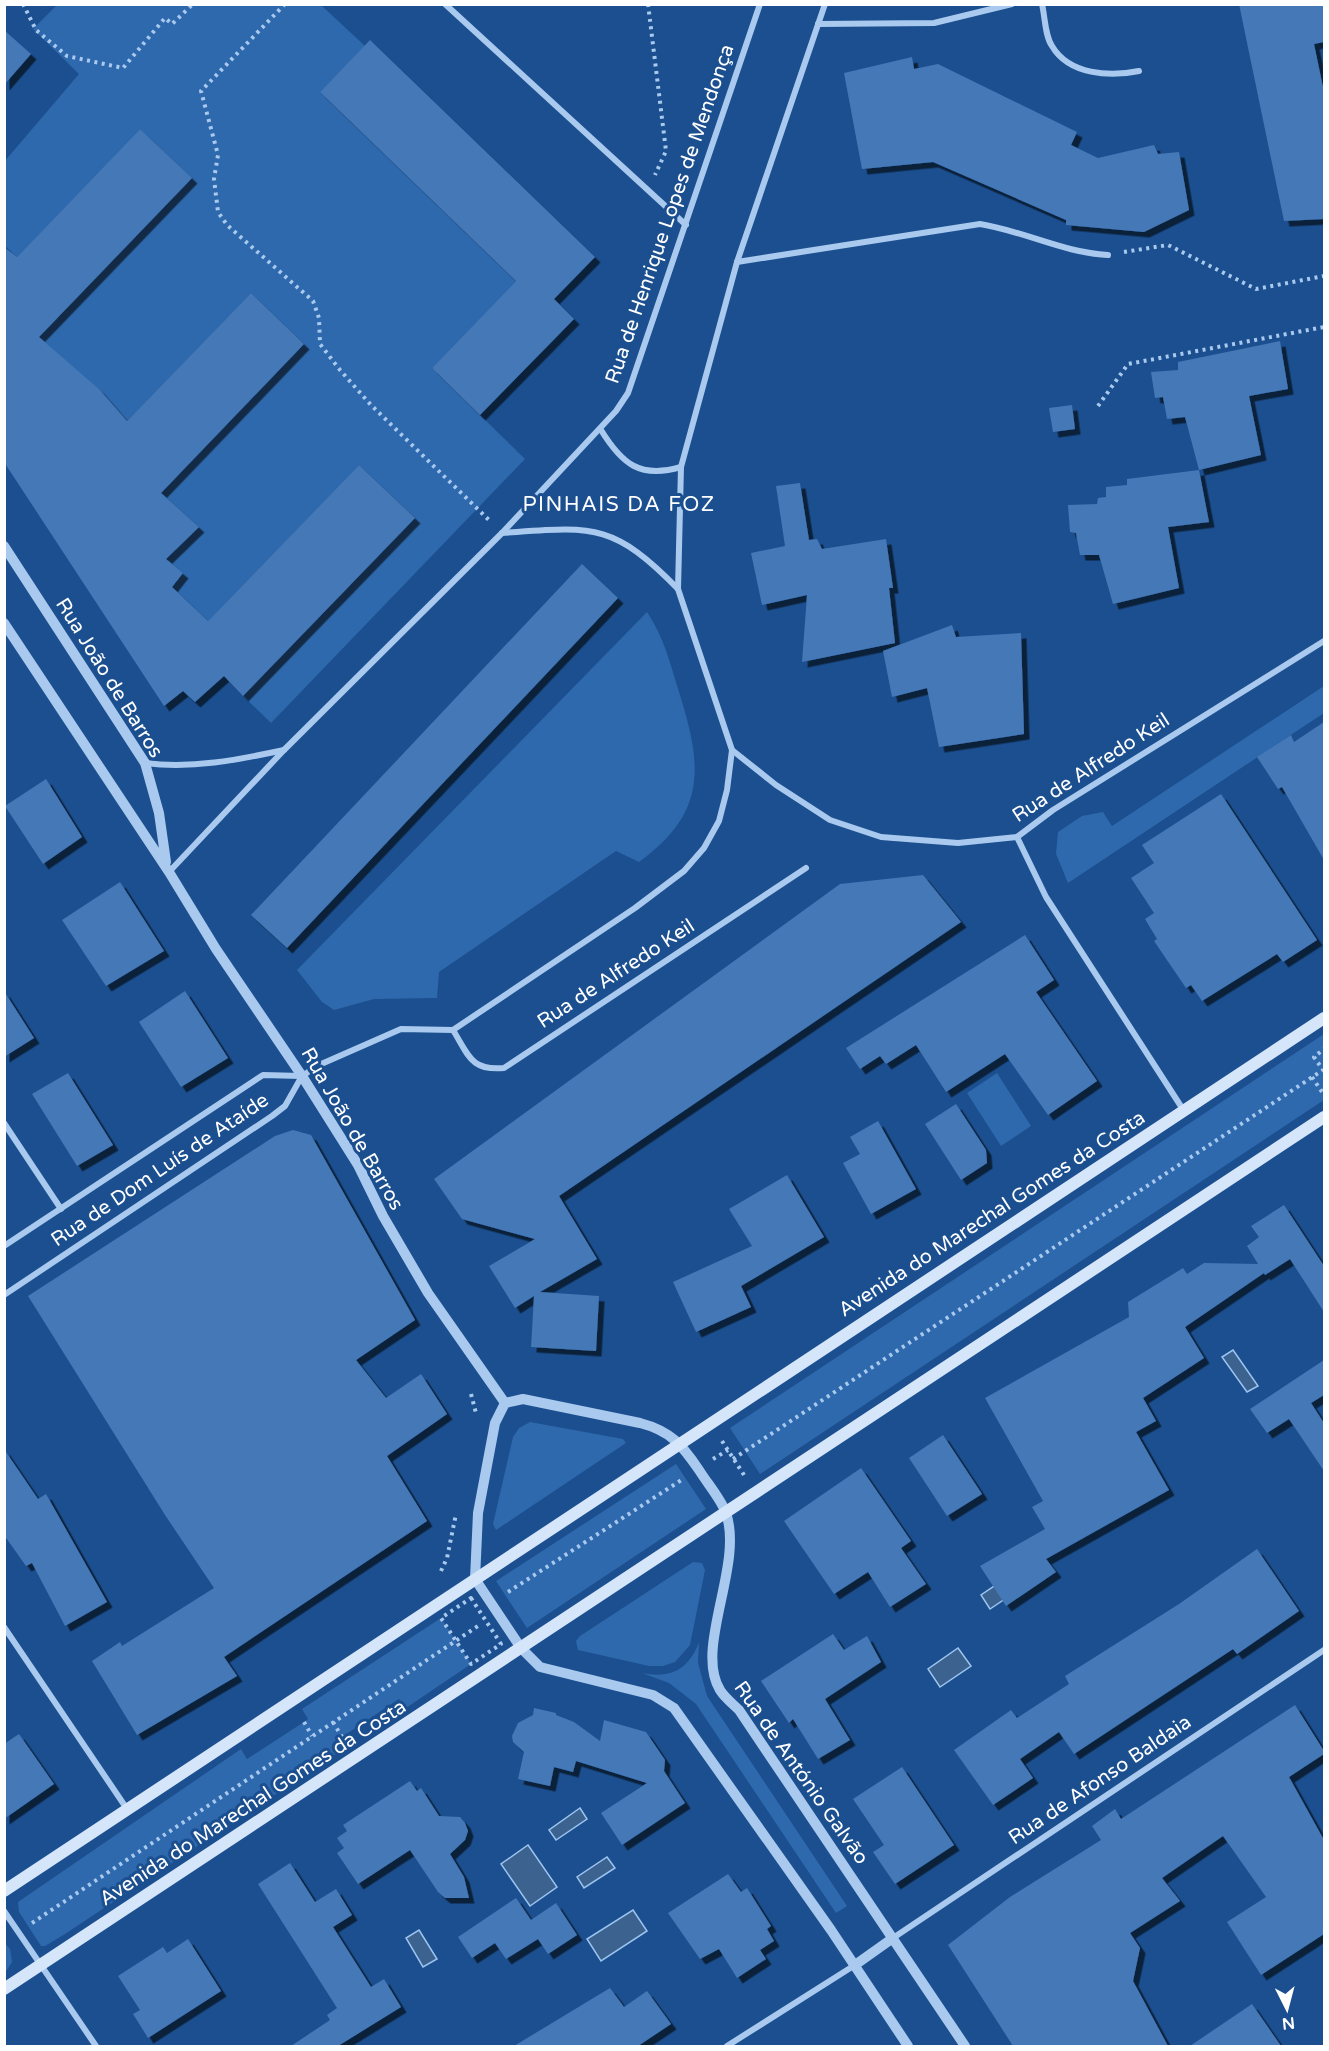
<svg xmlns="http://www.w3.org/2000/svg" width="1329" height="2051" viewBox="0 0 1329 2051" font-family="'Varela Round',sans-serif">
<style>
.green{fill:#2e69ad}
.water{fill:#3c6290;stroke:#9cc4f0;stroke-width:1.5}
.building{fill:#4478b7;filter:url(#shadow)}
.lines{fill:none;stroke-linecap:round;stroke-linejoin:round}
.path{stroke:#a9c9ee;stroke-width:4;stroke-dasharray:3 4.5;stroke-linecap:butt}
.minor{stroke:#a9c9ee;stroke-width:6}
.tertiary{stroke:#a9c9ee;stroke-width:10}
.secondary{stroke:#d6e6fa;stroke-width:12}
.labels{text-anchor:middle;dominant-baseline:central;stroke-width:6;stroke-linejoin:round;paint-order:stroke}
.street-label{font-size:20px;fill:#fff;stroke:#1b4f8f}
.neighbourhood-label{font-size:21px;letter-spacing:1.5px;fill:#fff;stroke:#1b4f8f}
</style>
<defs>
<filter id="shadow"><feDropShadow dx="5.5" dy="5.5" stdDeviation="0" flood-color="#0009"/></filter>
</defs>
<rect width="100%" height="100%" fill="#1b4f8f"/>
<g class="green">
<polygon points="57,5 321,5 365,46 320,92 516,281 432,368 525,459 271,723 243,696 415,518 359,465 208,621 172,587 183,573 166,559 199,527 161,493 304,344 251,293 127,421 39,337 191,178 140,129 17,257 5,246 4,162 79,74 33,29"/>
<path d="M647,612C664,637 670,663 679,692C702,765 708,812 639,862L616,851L439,972L437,998L374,999L334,1010L322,1002L297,970Z"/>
<polygon points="1324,686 1324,713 1068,883 1056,854 1058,832 1082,816 1103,812 1112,826"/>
<polygon points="1324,1034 1324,1100 760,1474 730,1428"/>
<polygon points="997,1073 1031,1126 1001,1146 967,1093"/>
<polygon points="530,1422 623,1439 626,1443 496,1530 493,1524 513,1437 519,1428"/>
<polygon points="676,1464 706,1509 527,1628 496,1581"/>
<polygon points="693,1562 702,1563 705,1570 690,1645 675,1662 663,1666 649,1666 578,1650 576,1641 580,1636"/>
<polygon points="441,1618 471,1664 406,1708 399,1699 339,1739 345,1748 65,1934 45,1946 41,1946 19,1912 18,1902 241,1749 247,1759 304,1722 308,1719 302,1709"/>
<path d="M699,1642L698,1663L707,1696L847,1906L836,1913L696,1704L669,1683L642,1673C671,1679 689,1669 699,1642Z"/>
<polygon points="4,1942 10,1949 12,1962 5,1973"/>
</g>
<g class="water">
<polygon points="1233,1350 1258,1386 1247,1392 1222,1357"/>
<polygon points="1018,1570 1027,1584 990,1609 981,1595"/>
<polygon points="958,1648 971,1666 940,1687 928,1669"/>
<polygon points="580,1808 587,1819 556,1840 549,1830"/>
<polygon points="528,1845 557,1887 530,1906 501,1864"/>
<polygon points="607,1857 615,1868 584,1888 577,1877"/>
<polygon points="633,1910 647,1931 601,1961 587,1939"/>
<polygon points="419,1930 437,1959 423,1967 406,1938"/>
</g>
<g class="building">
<polygon points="1239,4 1324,4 1324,42 1314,44 1324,92 1324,219 1284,221"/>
<polygon points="4,30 31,54 4,85"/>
<polygon points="370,40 595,257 554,299 574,319 480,415 432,368 516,281 320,92"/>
<polygon points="912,57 914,69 938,64 1077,132 1071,145 1098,158 1154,145 1158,154 1179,152 1189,210 1144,232 1066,225 1066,220 933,162 862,169 844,73"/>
<polygon points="140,129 192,178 39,337 99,389 127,421 251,293 304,344 161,493 199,527 166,559 183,573 172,587 208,621 359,465 415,518 243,696 224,676 195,702 183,691 164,706 4,462 4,247 17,257"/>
<polygon points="1280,341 1288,389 1249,396 1261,455 1199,470 1185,417 1167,419 1163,397 1155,398 1151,372 1178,370 1178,362"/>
<polygon points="1072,405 1075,429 1053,432 1049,408"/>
<polygon points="1199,470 1209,522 1168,527 1179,588 1113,604 1099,555 1080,555 1076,533 1070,532 1068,505 1097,504 1098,498 1106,497 1106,487 1127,485 1127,479"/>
<polygon points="800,483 809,540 817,539 822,549 886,539 893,588 889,588 895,643 802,662 807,595 762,605 751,553 785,546 776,486"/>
<polygon points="582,564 618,598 287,948 251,915"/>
<polygon points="952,625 956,637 1021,633 1024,734 939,747 927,688 892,697 883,651"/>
<polygon points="1324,722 1324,860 1282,787 1278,789 1257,757 1291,735 1294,742"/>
<polygon points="46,779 82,837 43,864 5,806"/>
<polygon points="1221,794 1317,940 1283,962 1277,954 1202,1001 1191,985 1186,988 1154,941 1157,939 1145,919 1154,913 1131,878 1154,863 1142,845"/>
<polygon points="923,875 961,922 559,1196 597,1259 540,1292 599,1296 596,1351 531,1347 534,1296 515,1308 489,1266 535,1239 462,1219 434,1179 840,884"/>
<polygon points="120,882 164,951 106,986 62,920"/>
<polygon points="1025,935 1054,980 1036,992 1097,1081 1048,1115 1005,1054 946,1092 916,1045 886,1064 880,1056 860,1069 846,1048"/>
<polygon points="4,991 34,1038 4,1057"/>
<polygon points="185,991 228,1058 181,1087 139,1022"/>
<polygon points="68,1073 113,1145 77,1166 32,1094"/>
<polygon points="956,1104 986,1150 987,1163 961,1180 925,1124"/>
<polygon points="878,1121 916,1189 871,1214 843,1163 860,1154 850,1137"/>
<polygon points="293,1130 311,1135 415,1320 356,1360 386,1398 421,1374 447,1414 387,1456 427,1521 224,1657 237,1676 137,1735 92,1661 120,1642 122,1646 214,1588 165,1515 28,1296 275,1136"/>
<polygon points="787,1175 824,1237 741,1286 751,1307 696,1332 673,1282 752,1246 729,1209"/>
<polygon points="1284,1205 1324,1266 1324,1312 1290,1259 1265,1275 1264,1273 1185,1327 1204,1358 1143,1398 1156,1421 1136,1432 1169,1490 1046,1559 1056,1572 1006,1606 980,1566 1045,1529 1032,1507 1043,1501 985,1398 1129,1317 1128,1302 1183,1268 1187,1274 1204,1263 1258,1264 1247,1246 1259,1237 1251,1226"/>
<polygon points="1324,1360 1324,1395 1311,1403 1324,1423 1324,1471 1289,1419 1267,1433 1250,1409"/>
<polygon points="943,1435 982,1494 947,1516 909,1458"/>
<polygon points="4,1449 38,1499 46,1494 107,1602 65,1626 32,1563 26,1566 4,1535"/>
<polygon points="861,1468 911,1541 901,1548 926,1584 890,1607 868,1572 834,1594 784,1521"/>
<polygon points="1257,1549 1299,1611 1237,1654 1233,1649 1074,1754 1059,1732 1020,1759 1033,1778 993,1805 954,1750 1011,1710 1017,1718 1069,1684 1065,1676 1179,1604"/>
<polygon points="833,1634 844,1650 867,1636 881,1662 825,1699 850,1740 818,1759 793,1719 789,1723 761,1681"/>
<polygon points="1295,1705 1324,1751 1324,1754 1289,1777 1324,1840 1324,1934 1261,1975 1227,1922 1266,1897 1223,1836 1162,1878 1180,1901 1130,1933 1140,1948 1133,1981 1168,2046 1013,2046 948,1945 1010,1897 1101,1840 1092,1826 1115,1809 1121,1819"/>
<polygon points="534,1708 556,1713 556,1715 574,1722 600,1741 604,1720 646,1732 665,1760 664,1771 685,1803 622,1845 601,1813 647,1783 576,1761 573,1772 554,1767 550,1786 518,1779 524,1752 513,1742 512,1736 518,1723 533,1715"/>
<polygon points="19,1734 54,1784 4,1819 4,1744"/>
<polygon points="902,1767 954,1845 895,1884 873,1852 884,1845 853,1799"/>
<polygon points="410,1781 417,1791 421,1788 439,1816 460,1817 465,1823 468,1831 465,1840 450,1854 464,1877 469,1898 445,1898 438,1892 410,1850 358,1884 337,1853 344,1848 337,1838 347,1831 343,1825"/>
<polygon points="290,1863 315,1902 336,1889 352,1915 333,1927 371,1987 384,1979 401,2007 338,2046 291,2046 330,2020 327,2015 337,2008 258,1884"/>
<polygon points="728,1874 741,1892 747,1888 771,1926 767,1929 774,1941 760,1950 766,1959 737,1978 719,1949 700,1959 668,1913"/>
<polygon points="516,1898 531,1920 556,1903 577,1935 548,1954 538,1939 506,1959 495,1943 472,1958 458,1937"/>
<polygon points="188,1939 221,1991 148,2038 133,2014 140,2010 118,1976 163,1947 167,1953"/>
<polygon points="610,1988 624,2007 647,1991 671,2024 638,2046 514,2046"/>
<polygon points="1252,2004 1281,2046 1190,2046"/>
</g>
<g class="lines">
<g class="path">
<polyline points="23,4 36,30 67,56 123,68 165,18 172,24 193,4"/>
<polyline points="285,4 201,91 218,155 214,179 218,212 227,225 313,301 319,318 320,344 340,370 371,405 491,522"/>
<polyline points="648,4 666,151 655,175"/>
<polyline points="1124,252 1168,245 1256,289 1324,276"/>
<polyline points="1098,406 1128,364 1324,327"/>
<polyline points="1312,1077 1324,1095"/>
<polyline points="471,1394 476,1413"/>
<polyline points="722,1441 744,1475"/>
<polyline points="713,1459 728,1450"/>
<polyline points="733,1459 1323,1070 1314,1057 1324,1049"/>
<polyline points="441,1571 447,1558 456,1514"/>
<polyline points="508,1592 683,1479"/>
<polygon points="471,1598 501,1644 471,1664 441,1618"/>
<polyline points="304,1722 312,1736"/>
<polyline points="333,1722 342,1737"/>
<polyline points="32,1923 478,1626"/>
</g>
<g class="minor">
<polyline points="445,4 686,225"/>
<path d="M1042,4C1045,17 1045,36 1052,46C1069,75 1110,77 1139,71"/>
<polyline points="818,24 934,23 1012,4"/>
<path d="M737,262L980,224C1024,231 1064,253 1108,255"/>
<path d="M601,430C622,464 640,479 681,467"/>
<path d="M502,533C591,527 612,521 678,589"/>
<polyline points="732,750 776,785 830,820 881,837 958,843 1017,837 1053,810 1324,641"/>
<path d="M145,763C192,769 237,760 284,750"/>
<polyline points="1017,837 1046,897 1184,1111"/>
<polyline points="169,872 284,750 502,533 616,411 628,393 760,4"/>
<path d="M453,1030C469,1056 471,1071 504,1068L806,868"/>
<polyline points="4,1123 61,1209"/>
<polyline points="4,1246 263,1075 301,1076"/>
<polyline points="4,1295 272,1116 285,1106 302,1076 319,1065 401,1029 453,1030 635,908 684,871 704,848 719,821 727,790 732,750 678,589 681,467 737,262 825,4"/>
<polyline points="4,1627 127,1809"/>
<polyline points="4,1911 96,2046"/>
<polyline points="893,1938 1324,1650"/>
<polyline points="727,2046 855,1965"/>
</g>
<g class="tertiary">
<polyline points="4,546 145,763 159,813 166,862"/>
<polyline points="4,623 169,872 216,949 302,1076 358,1165 383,1216 428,1293 505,1403"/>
<polyline points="855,1965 893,1938"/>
<path d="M908,2046L831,1930L674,1708L653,1695L540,1667L521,1648L475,1579L478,1513L495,1423L505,1403L523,1399L640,1423C671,1431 682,1445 699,1470C707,1483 721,1499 726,1513C744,1565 694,1648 720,1690C724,1697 733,1704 739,1710L965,2046"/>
</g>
<g class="secondary">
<polyline points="4,1891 1324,1018"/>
<polyline points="4,1989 1324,1117"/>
</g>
</g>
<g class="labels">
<g class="street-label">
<text transform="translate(670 214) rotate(-71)">Rua de Henrique Lopes de Mendonça</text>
<text transform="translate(109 678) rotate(58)">Rua João de Barros</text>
<text transform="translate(1091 768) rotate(-33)">Rua de Alfredo Keil</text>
<text transform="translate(616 974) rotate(-33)">Rua de Alfredo Keil</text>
<text transform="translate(352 1129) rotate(60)">Rua João de Barros</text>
<text transform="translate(160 1170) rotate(-34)">Rua de Dom Luís de Ataíde</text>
<text transform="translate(992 1214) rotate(-33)">Avenida do Marechal Gomes da Costa</text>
<text transform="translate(801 1773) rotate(55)">Rua de António Galvão</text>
<text transform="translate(1100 1780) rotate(-34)">Rua de Afonso Baldaia</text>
<text transform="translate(253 1803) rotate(-33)">Avenida do Marechal Gomes da Costa</text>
</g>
<g class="neighbourhood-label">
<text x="619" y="504">PINHAIS DA FOZ</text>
</g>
</g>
<rect width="1329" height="2051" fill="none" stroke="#ffffff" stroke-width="12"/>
<g transform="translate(1287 2009) rotate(174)" stroke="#1b4f8f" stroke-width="4.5" paint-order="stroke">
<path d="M0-4.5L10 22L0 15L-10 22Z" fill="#ffffff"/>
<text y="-9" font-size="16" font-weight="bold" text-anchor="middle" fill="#ffffff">N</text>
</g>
</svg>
